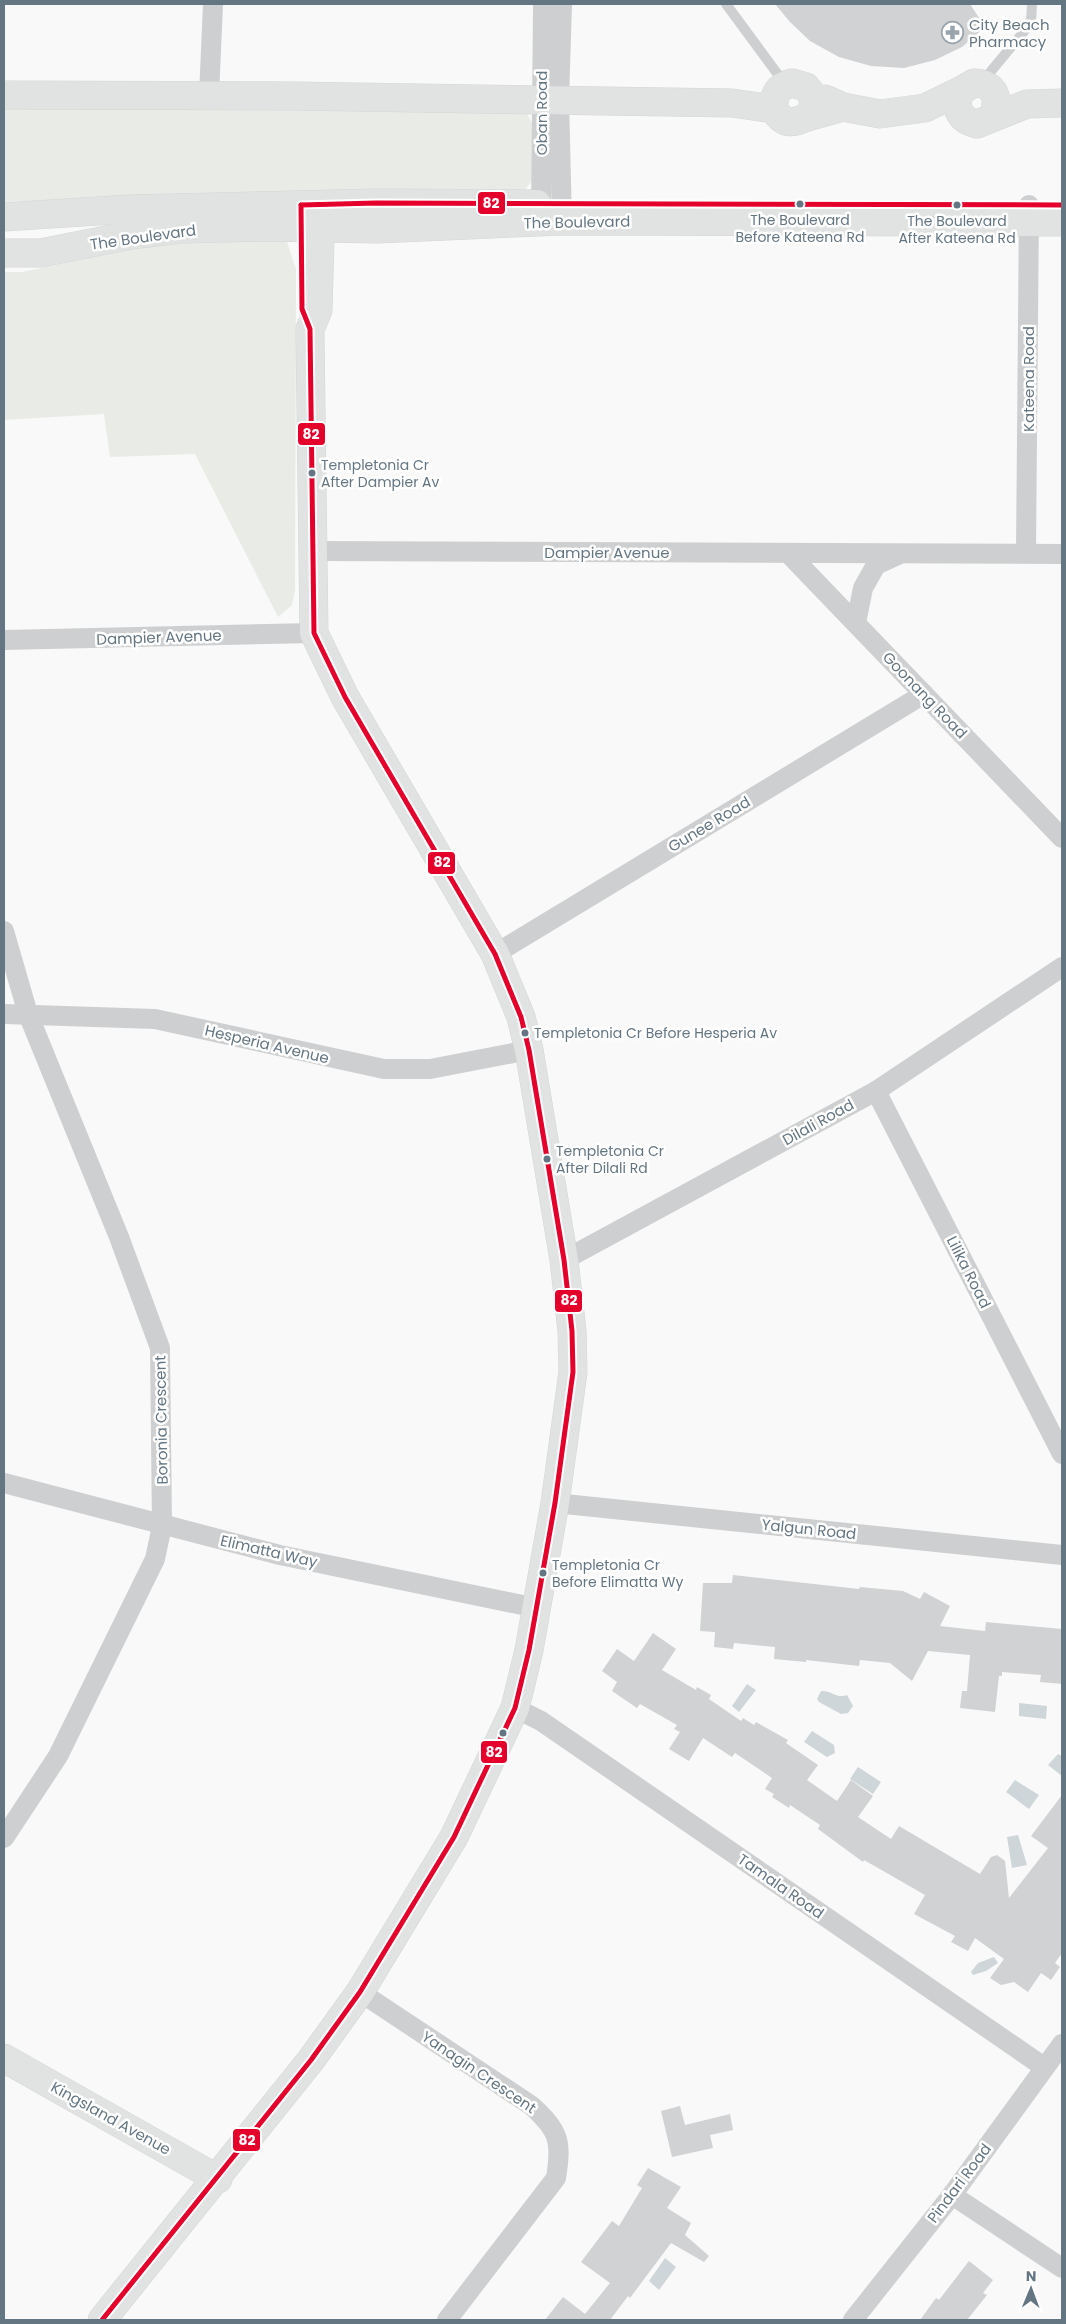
<svg xmlns="http://www.w3.org/2000/svg" width="1066" height="2324" viewBox="0 0 1066 2324" font-family="Poppins,sans-serif">
<style>
.green{fill:#e8ebe6}
.water{fill:#ced6d9}
.building{fill:#d0d2d3}
.lines{fill:none;stroke-linecap:round;stroke-linejoin:round}
.secondary-casing{stroke:#d5d6d7;stroke-width:29}
.primary-casing{stroke:#d5d6d7;stroke-width:29}
.lane{stroke:#cecfd0;stroke-width:10}
.street{stroke:#cecfd0;stroke-width:20}
.secondary{stroke:#e1e2e2;stroke-width:28}
.primary{stroke:#e1e2e2;stroke-width:28}
.bus-1-casing{stroke:#fff;stroke-width:9}
.bus-1{stroke:#e4002b;stroke-width:5}
.bus-dot{fill:#657683;stroke:#fff;stroke-width:2}
.labels{text-anchor:middle;dominant-baseline:central;stroke-width:5;stroke-linejoin:round;paint-order:stroke}
.bus-label{font-size:14px;fill:#657683;stroke:#fff;text-anchor:start}
.poi-label{font-size:15px;fill:#657683;stroke:#fff;text-anchor:start}
.street-label{font-size:15px;fill:#657683;stroke:#fff}
.line-badge{stroke:#fff;stroke-width:2}
.badge-label{font-size:14px;text-anchor:middle;font-weight:bold;fill:#fff}
</style>
<rect width="100%" height="100%" fill="#f9f9f9"/>
<g class="green">
<polygon points="4,103 526,112 535,129 534,179 521,194 131,198 4,202"/>
<polygon points="266,233 287,242 296,269 295,589 292,605 278,617 195,454 110,457 104,414 4,420 4,272 22,272 181,239"/>
</g>
<g class="water">
<polygon points="747,1684 756,1690 739,1712 732,1706"/>
<path d="M821,1691C831,1690 836,1699 847,1695L853,1706L848,1713L841,1714L819,1702L817,1699Z"/>
<polygon points="1019,1703 1047,1706 1046,1719 1019,1716"/>
<polygon points="812,1731 834,1745 835,1753 827,1757 804,1742"/>
<polygon points="1058,1754 1062,1756 1062,1776 1048,1765"/>
<polygon points="858,1767 881,1782 873,1794 850,1779"/>
<polygon points="1015,1780 1039,1795 1029,1809 1006,1792"/>
<polygon points="1018,1835 1027,1865 1012,1868 1007,1837"/>
<polygon points="994,1957 998,1963 986,1971 973,1975 971,1972 978,1963"/>
<polygon points="665,2258 676,2267 659,2290 649,2281"/>
</g>
<g class="building">
<polygon points="775,4 970,4 985,27 962,47 935,60 904,68 871,66 839,57 810,41 790,22"/>
<polygon points="733,1575 859,1589 860,1587 903,1591 920,1599 924,1592 950,1606 940,1626 985,1631 986,1622 1062,1629 1062,1684 1040,1682 1041,1675 1002,1672 1002,1676 999,1676 995,1712 960,1708 962,1691 967,1691 970,1655 928,1651 912,1681 890,1663 860,1660 859,1666 806,1660 806,1662 774,1659 775,1647 734,1643 733,1649 714,1647 715,1632 700,1631 703,1583 732,1583"/>
<polygon points="653,1633 676,1649 662,1670 696,1690 697,1687 711,1695 709,1699 741,1721 743,1718 754,1725 756,1722 788,1740 786,1743 818,1765 807,1780 837,1801 851,1780 873,1796 858,1817 891,1839 899,1826 980,1874 991,1857 997,1855 1005,1861 1009,1898 1048,1848 1031,1836 1062,1795 1062,1953 1055,1963 1060,1967 1051,1980 1041,1973 1028,1992 1014,1982 1001,1985 990,1978 1004,1959 975,1938 968,1951 951,1942 955,1936 914,1914 925,1895 864,1860 863,1862 818,1829 820,1825 790,1805 789,1808 772,1797 774,1794 765,1789 772,1778 735,1753 732,1757 703,1738 689,1761 669,1749 680,1732 674,1729 677,1725 640,1704 637,1708 612,1691 617,1682 602,1671 617,1649 634,1661"/>
<polygon points="680,2106 685,2125 730,2114 733,2130 710,2135 713,2148 672,2157 661,2111"/>
<polygon points="648,2168 681,2187 667,2208 691,2223 685,2235 709,2256 704,2262 671,2243 630,2298 628,2296 610,2320 545,2320 563,2297 585,2314 610,2283 581,2262 612,2221 619,2226 642,2188 637,2185"/>
<polygon points="969,2261 993,2280 983,2293 987,2295 967,2320 920,2320 936,2298 939,2300"/>
</g>
<g class="lines">
<defs>
<g id="secondary">
<polyline points="4,95 295,96 732,103 774,109"/>
<polyline points="825,99 843,107 880,114 925,108 962,90"/>
<path d="M808,117C815,106 816,98 806,87L792,83C778,86 773,95 774,109C786,129 795,121 811,116C822,113 832,110 843,107"/>
<path d="M992,117C1001,100 995,83 974,83L962,90C952,105 959,120 977,124L1027,104L1062,103"/>
<polyline points="4,2058 218,2179"/>
<polyline points="102,2320 311,2060 360,1992 454,1837 515,1708 529,1650 555,1503 573,1372 572,1331 564,1260 529,1050 521,1017 495,954 345,697 314,633 310,336 310,329 318,310 321,205"/>
</g>
<g id="primary">
<polyline points="4,217 130,209 376,203 537,204"/>
<polyline points="4,253 41,253 131,235 180,229 266,227 377,229 562,221 1062,222"/>
</g>
</defs>
<use href="#secondary" class="secondary-casing"/>
<use href="#primary" class="primary-casing"/>
<g class="lane">
<polyline points="726,4 785,84"/>
<polyline points="982,82 1031,23 1032,4"/>
</g>
<g class="street">
<polyline points="562,4 559,100 562,221"/>
<polyline points="209,96 213,4"/>
<polyline points="541,217 543,4"/>
<polyline points="312,551 1062,554"/>
<polyline points="788,553 1062,838"/>
<polyline points="1026,553 1029,205"/>
<polyline points="856,623 863,588 876,565 898,555"/>
<polyline points="4,640 314,633"/>
<polyline points="4,931 28,1014 119,1237 160,1348 162,1526 155,1559 58,1756 4,1838"/>
<polyline points="495,954 924,694"/>
<polyline points="4,1014 155,1019 384,1069 430,1069 529,1050"/>
<polyline points="876,1091 1062,1454"/>
<polyline points="564,1260 876,1091 1062,967"/>
<polyline points="4,1483 280,1555 537,1608"/>
<polyline points="555,1503 1062,1555"/>
<polyline points="515,1708 541,1721 1044,2067"/>
<path d="M360,1992L532,2106C559,2131 562,2141 556,2178L447,2320"/>
<polyline points="952,2195 1062,2268"/>
<polyline points="853,2320 952,2195 1062,2044"/>
</g>
<use href="#secondary" class="secondary"/>
<use href="#primary" class="primary"/>
<defs>
<g id="bus-1">
<polyline points="301,205 376,203 1062,205"/>
<polyline points="102,2320 311,2060 360,1992 454,1837 515,1708 529,1650 555,1503 573,1372 572,1331 564,1260 529,1050 521,1017 495,954 345,697 314,633 310,329 302,309 301,205"/>
</g>
</defs>
<use href="#bus-1" class="bus-1-casing"/>
<use href="#bus-1" class="bus-1"/>
</g>
<defs>
<symbol id="pharmacy-ring" viewBox="-11 -11 22 22"><circle r="9.5" fill="#fff" stroke="#99a4ac" stroke-width="1.5"/><path d="M-2-6h4v4h4v4h-4v4h-4v-4h-4v-4h4Z" fill="#99a4ac"/></symbol>
</defs>
<g fill-rule="evenodd">
<use href="#pharmacy-ring" x="940" y="20" width="25" height="25"/>
</g>
<g class="bus-dot">
<circle cx="800" cy="204" r="4.5"/>
<circle cx="957" cy="205" r="4.5"/>
<circle cx="312" cy="473" r="4.5"/>
<circle cx="525" cy="1033" r="4.5"/>
<circle cx="547" cy="1159" r="4.5"/>
<circle cx="543" cy="1573" r="4.5"/>
<circle cx="503" cy="1733" r="4.5"/>
</g>
<g class="labels">
<g class="bus-label">
<text x="800" y="220" text-anchor="middle">The Boulevard<tspan x="800" dy="17">Before Kateena Rd</tspan></text>
<text x="957" y="221" text-anchor="middle">The Boulevard<tspan x="957" dy="17">After Kateena Rd</tspan></text>
<text x="321" y="465">Templetonia Cr<tspan x="321" dy="17">After Dampier Av</tspan></text>
<text x="534" y="1033">Templetonia Cr Before Hesperia Av</text>
<text x="556" y="1151">Templetonia Cr<tspan x="556" dy="17">After Dilali Rd</tspan></text>
<text x="552" y="1565">Templetonia Cr<tspan x="552" dy="17">Before Elimatta Wy</tspan></text>
</g>
<g class="poi-label">
<text x="969" y="24">City Beach<tspan x="969" dy="17">Pharmacy</tspan></text>
</g>
<g class="street-label">
<text transform="translate(541 113) rotate(-90)">Oban Road</text>
<text transform="translate(577 222) rotate(-1)">The Boulevard</text>
<text transform="translate(143 237) rotate(-8)">The Boulevard</text>
<text transform="translate(1028 379) rotate(-90)">Kateena Road</text>
<text x="607" y="552">Dampier Avenue</text>
<text transform="translate(159 637) rotate(-2)">Dampier Avenue</text>
<text transform="translate(925 695) rotate(46)">Goonang Road</text>
<text transform="translate(709 824) rotate(-31)">Gunee Road</text>
<text transform="translate(267 1044) rotate(13)">Hesperia Avenue</text>
<text transform="translate(818 1122) rotate(-29)">Dilali Road</text>
<text transform="translate(969 1272) rotate(63)">Lilika Road</text>
<text transform="translate(161 1420) rotate(-91)">Boronia Crescent</text>
<text transform="translate(809 1529) rotate(6)">Yalgun Road</text>
<text transform="translate(269 1551) rotate(13)">Elimatta Way</text>
<text transform="translate(781 1886) rotate(35)">Tamala Road</text>
<text transform="translate(479 2072) rotate(34)">Yanagin Crescent</text>
<text transform="translate(111 2118) rotate(29)">Kingsland Avenue</text>
<text transform="translate(959 2183) rotate(-53)">Pindari Road</text>
</g>
</g>
<g class="line-badge">
<rect x="477" y="191" width="29" height="24" rx="5" fill="#e4002b"/>
<rect x="297" y="422" width="29" height="24" rx="5" fill="#e4002b"/>
<rect x="427" y="851" width="29" height="24" rx="5" fill="#e4002b"/>
<rect x="554" y="1289" width="29" height="24" rx="5" fill="#e4002b"/>
<rect x="480" y="1740" width="28" height="24" rx="5" fill="#e4002b"/>
<rect x="232" y="2128" width="29" height="24" rx="5" fill="#e4002b"/>
</g>
<g class="badge-label">
<text x="491" y="208">82</text>
<text x="311" y="439">82</text>
<text x="442" y="867">82</text>
<text x="569" y="1305">82</text>
<text x="494" y="1757">82</text>
<text x="247" y="2145">82</text>
</g>
<rect width="1066" height="2324" fill="none" stroke="#657683" stroke-width="10"/>
<g transform="translate(1031 2289) rotate(1)" stroke="#ffffff" stroke-width="4" paint-order="stroke">
<path d="M0-4L9 19L0 12L-9 19Z" fill="#657683"/>
<text y="-8" font-size="14" font-weight="bold" text-anchor="middle" fill="#657683">N</text>
</g>
</svg>
